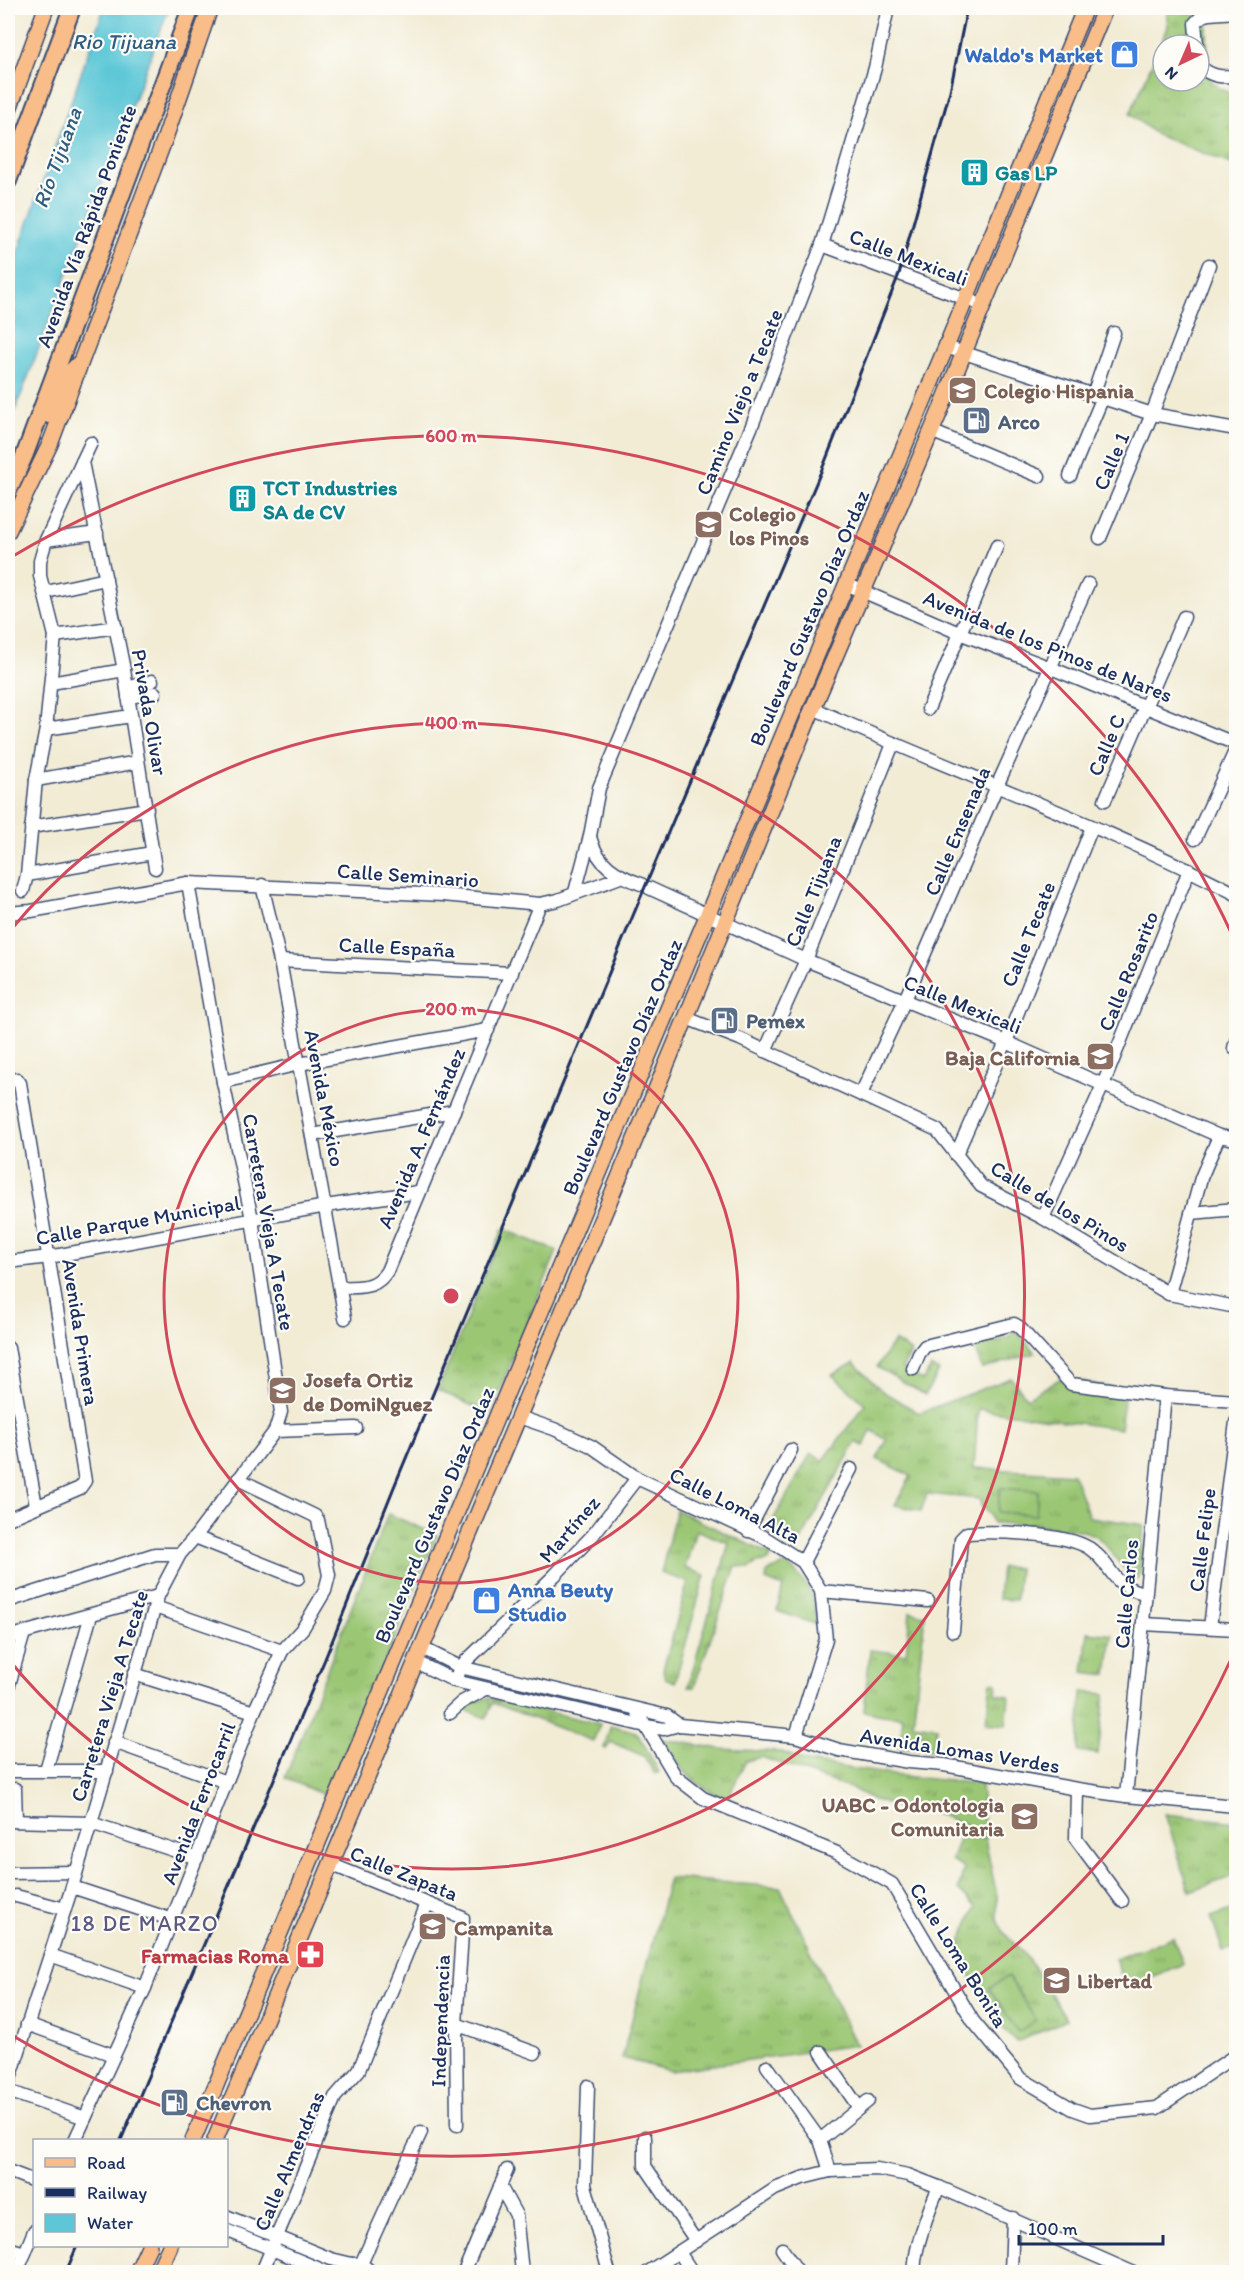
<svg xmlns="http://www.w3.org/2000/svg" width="1244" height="2280" viewBox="0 0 1244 2280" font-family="Itim,sans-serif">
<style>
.grass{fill:url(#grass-tufts);stroke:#5b7b69;stroke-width:1.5;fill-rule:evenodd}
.pitch{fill:#9bc774;stroke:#5b7b69;stroke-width:1.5}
.water{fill:#5dc7d7;stroke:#3c7b9a;stroke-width:1.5}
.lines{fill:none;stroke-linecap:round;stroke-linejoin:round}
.minor-casing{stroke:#3b4b70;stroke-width:15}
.major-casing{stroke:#3b4b70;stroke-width:18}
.highway-casing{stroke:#3b4b70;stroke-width:20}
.minor{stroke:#fff;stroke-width:12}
.major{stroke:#f8bd89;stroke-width:15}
.highway{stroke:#f8bd89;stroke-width:16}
.rail{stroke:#1b2f5e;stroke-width:3}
.ring{fill:none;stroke:#d1495b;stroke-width:3}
.labels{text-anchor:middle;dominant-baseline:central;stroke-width:4.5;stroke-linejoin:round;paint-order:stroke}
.shop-label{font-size:21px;font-weight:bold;fill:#366cbe;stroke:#fdfcf7;text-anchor:end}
.culture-label{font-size:21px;font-weight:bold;fill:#0d838f;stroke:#fdfcf7;text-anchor:start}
.street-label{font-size:21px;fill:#1b2f5e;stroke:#fdfcf7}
.education-label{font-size:21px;font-weight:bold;fill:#785e54;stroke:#fdfcf7;text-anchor:start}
.service-label{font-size:21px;font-weight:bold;fill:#4e5e75;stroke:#fdfcf7;text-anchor:start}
.health-label{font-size:21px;font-weight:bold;fill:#be3a42;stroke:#fdfcf7;text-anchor:end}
.water-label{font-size:22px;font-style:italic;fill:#2f5d82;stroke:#fdfcf7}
.neighbourhood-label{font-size:22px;letter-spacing:1.5px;fill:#5b5981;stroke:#fdfcf7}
.centre{fill:#d1495b;stroke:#fdfcf7;stroke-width:3}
.ring-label{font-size:18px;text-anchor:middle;font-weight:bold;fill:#d1495b;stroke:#fdfcf7;stroke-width:4.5;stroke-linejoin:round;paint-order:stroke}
</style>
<defs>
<pattern id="grass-tufts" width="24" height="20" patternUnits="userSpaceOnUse" patternTransform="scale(1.5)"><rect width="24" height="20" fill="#9bc774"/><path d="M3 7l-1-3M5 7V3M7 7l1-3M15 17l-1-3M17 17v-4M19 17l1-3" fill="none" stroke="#7ea262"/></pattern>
</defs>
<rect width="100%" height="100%" fill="#fdfcf7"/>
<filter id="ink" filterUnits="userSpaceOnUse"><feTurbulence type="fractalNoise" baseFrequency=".0167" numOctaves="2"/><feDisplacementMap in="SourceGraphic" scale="12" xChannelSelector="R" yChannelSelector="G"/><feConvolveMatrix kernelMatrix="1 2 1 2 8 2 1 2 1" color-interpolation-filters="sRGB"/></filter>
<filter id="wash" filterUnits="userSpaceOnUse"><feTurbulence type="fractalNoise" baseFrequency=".008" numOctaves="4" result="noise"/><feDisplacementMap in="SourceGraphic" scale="24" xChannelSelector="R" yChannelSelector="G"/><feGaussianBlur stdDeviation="1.35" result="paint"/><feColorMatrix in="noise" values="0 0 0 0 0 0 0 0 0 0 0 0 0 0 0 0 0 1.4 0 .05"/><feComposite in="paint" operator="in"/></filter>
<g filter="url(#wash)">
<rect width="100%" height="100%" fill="#f2ecd5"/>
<g class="grass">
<path d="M1166,8H1209L1206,9L1209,78L1220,89L1236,94V166L1157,135L1130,114L1168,27ZM1163,45H1199V81H1163Z"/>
<polygon points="503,1229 557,1251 490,1414 438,1390"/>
<polygon points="1013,1329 1036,1353 982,1369 974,1347 1011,1337"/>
<polygon points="894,1341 912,1352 902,1368 923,1381 931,1367 939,1371 925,1395 877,1367"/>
<path d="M854,1363L882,1391L919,1413L1011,1378L1027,1398L1063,1377L1125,1391L1120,1429L978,1409L974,1468L1073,1474L1089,1517L1144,1525L1139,1579C1120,1572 1113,1549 1097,1537C1079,1524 1017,1525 993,1523L991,1516L981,1506V1499L927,1494L921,1511L895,1505L911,1476L877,1459L887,1440L871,1430L864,1446L856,1442L799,1544L768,1529L811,1453L823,1461L865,1404L832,1375Z"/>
<polygon points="676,1510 772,1555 768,1561 757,1563 749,1568 736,1566 694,1687 688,1687 729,1543 696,1530 685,1568 705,1575 675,1682 665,1678 663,1670 688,1582 661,1573"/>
<polygon points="388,1514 437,1535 329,1797 285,1778"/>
<path d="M787,1564C809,1584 815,1595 817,1625L777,1611L783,1587L766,1580L767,1572Z"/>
<polygon points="910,1612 925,1615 913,1724 937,1727 933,1750 899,1747 903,1717 882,1715 864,1711 870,1650 906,1654"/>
<polygon points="1088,1632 1112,1635 1107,1675 1083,1672"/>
<polygon points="991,1682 997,1683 996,1694 1009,1696 1006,1725 986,1723"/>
<polygon points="1082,1692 1105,1694 1098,1754 1078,1751"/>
<polygon points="489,1698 600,1724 593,1741 493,1703 486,1718 463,1709 476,1701"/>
<polygon points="611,1725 636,1732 639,1735 659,1772 655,1774 644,1756 611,1742 606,1749 604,1748"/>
<path d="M662,1739L721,1749L782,1752L807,1762L900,1776L981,1784L985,1840L997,1896V1918L1004,1933L1024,1954L1038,1973L1067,2020L1017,2042L1005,2031L956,1952L976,1907L958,1890L964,1868L951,1861L964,1825L912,1803L905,1810L872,1799L853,1789L761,1757L746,1761L727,1799C692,1785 681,1770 662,1739Z"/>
<polygon points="1165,1814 1236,1822 1236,1875 1190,1892"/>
<polygon points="669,1878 780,1887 856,2045 670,2071 622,2058"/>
<polygon points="1236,1908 1236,1947 1223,1951 1211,1917"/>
<polygon points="1173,1937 1183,1964 1126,1987 1115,1959"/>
</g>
<g class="pitch">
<polygon points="1000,1488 1038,1491 1036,1515 998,1512"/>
<polygon points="1001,1567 1019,1568 1016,1600 998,1599"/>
<polygon points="1008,1976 1036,2020 1018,2032 989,1988"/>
</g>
<polygon class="water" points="104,8 169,8 8,429 8,280"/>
</g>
<g filter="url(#ink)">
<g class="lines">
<defs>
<g id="minor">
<polyline points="1197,45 1195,23 1202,16 1209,14 1236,12"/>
<path d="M1199,60L1200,67C1213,77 1220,77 1236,76"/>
<polyline points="822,245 982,305"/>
<polyline points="946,347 1152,414 1236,429"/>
<polyline points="1093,395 1114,333"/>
<polyline points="931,431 1039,476"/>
<polyline points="91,443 82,462 124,670 155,868"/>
<polyline points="1070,476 1102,399"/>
<polyline points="1100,538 1152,414 1209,265"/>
<polyline points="46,540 97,533"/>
<polyline points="846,584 959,633 1051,668 1236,744"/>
<polyline points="46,592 106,579"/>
<polyline points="55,636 116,627"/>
<polyline points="51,683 124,670"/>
<polyline points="127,688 152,681"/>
<polyline points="128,697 155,693"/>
<path d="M813,708C953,772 1100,823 1236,894"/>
<polyline points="928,709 997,546"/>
<polyline points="46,729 131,716"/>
<polyline points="36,780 138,762"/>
<polyline points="1105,800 1184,617"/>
<polyline points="31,827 147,809"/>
<path d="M590,837C597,864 616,875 641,884"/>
<polyline points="1195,839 1236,749"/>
<polyline points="27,875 152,853"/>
<polyline points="262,885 280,961 345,1318"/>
<polyline points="649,888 806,960 1006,1042 1219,1136 1236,1139"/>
<polyline points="23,891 27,875 36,780 46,729 55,636 40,576 40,561 46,540 82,462"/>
<polyline points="575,892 590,836 599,788 751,428 822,245 875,68 888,8"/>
<polyline points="8,913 31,911 188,883 443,895 540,904 558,900 620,877"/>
<polyline points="280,961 512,973"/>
<polyline points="686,1018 740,1039 937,1130 981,1186 1043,1218 1169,1294 1236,1307"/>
<polyline points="1234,1048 1236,1041"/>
<polyline points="765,1051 806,960 893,744"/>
<polyline points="8,1081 17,1079 20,1083 85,1481 80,1488 8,1519"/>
<polyline points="223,1082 299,1064 488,1030"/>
<polyline points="861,1094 904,1002 997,786 1088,584"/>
<polyline points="312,1135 454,1111"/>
<polyline points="956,1155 1006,1042 1092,827"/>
<polyline points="1191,1213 1236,1209"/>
<polyline points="1043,1218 1103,1085 1189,870"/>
<polyline points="8,1262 49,1257 326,1206 418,1192"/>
<path d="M340,1288C360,1286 375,1290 387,1271L540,904"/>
<polyline points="1169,1294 1201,1178 1219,1136"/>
<polyline points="8,1348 36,1506"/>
<polyline points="913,1369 919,1354 925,1346 1014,1324 1019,1327 1071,1384 1165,1396 1236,1401"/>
<polyline points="519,1417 554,1429 591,1446 637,1478 764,1537 803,1562 821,1591 826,1639 796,1736"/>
<polyline points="275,1431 356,1428"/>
<polyline points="748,1531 791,1450"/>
<polyline points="195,1537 298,1578"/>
<polyline points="803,1562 851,1469"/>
<polyline points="821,1591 928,1601"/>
<polyline points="8,1601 155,1554 180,1554"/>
<polyline points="155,1607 282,1651"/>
<polyline points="1143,1624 1236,1629"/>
<polyline points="1210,1627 1236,1422"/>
<path d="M953,1631L961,1539L967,1533C996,1531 1065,1533 1089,1548C1115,1566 1108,1585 1144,1593"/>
<polyline points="8,1637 158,1596"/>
<polyline points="422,1648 460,1667 667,1716 679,1725"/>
<polyline points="416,1662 455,1681 646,1726 664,1729 679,1725 796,1736 839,1750 909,1762 944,1765 1077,1789 1126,1796 1236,1806"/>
<polyline points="134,1674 254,1712"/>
<polyline points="455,1681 460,1667 554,1576 593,1535 637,1478"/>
<polyline points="8,1688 24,1633"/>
<polyline points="636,1710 676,1777 703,1798 837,1853 892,1884 973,2021 1020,2078 1073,2109 1090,2115 1157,2108 1236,2055"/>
<polyline points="450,1713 462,1702 486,1689"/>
<polyline points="114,1742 226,1782"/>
<polyline points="46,1770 91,1615"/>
<polyline points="8,1771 107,1771"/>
<polyline points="15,1789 16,1821"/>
<polyline points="1077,1789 1076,1839 1122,1901"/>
<polyline points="1126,1796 1165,1396"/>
<polyline points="8,1821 91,1823 197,1858"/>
<polyline points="330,1864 463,1918 456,2024 457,2125"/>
<polyline points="8,1873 76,1872"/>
<polyline points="72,1887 173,1920"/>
<polyline points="16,1896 65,1909"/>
<polyline points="50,1955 145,1988"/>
<polyline points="27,2024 113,2055"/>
<polyline points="456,2024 535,2053"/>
<polyline points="821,2052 859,2108"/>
<polyline points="767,2066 820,2140 830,2171"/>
<polyline points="8,2085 72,1887 158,1596 180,1554 195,1537 275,1431 281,1412 252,1219 223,1082 188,883"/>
<polyline points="588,2086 585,2185 609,2272"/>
<polyline points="8,2091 85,2118"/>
<polyline points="645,2137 645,2166 696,2241"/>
<polyline points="75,2140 145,1988 254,1712 282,1651 303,1628 325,1591 329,1575 318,1520 315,1516 238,1479"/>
<polyline points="820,2140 868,2101"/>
<polyline points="8,2171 34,2181"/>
<polyline points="500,2186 516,2215 522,2272"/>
<polyline points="226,2216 331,2259 352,2264"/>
<polyline points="226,2230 327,2272"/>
<polyline points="8,2248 25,2253"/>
<polyline points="782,2249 798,2272"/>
<polyline points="679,2252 692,2272"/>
<polyline points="361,2264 421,2132"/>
<polyline points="17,2272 34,2231"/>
<polyline points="262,2272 335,2097 359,2070 427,1904"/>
<path d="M342,2272C349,2261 362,2261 370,2272"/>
<polyline points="464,2272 507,2170"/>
<polyline points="648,2272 775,2189 802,2178 830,2171 877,2169 908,2175 939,2187 1132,2272"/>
<path d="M915,2272C912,2254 930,2206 939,2187"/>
<polyline points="1011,2272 1013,2218"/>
</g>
<g id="major">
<polyline points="8,112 46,8"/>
<polyline points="8,531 50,444 165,138 210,8"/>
<polyline points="193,2140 946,347 1085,8"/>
<polyline points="215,2140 686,1018 813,708 938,416 1105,8"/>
<polyline points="137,2272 149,2246"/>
<polyline points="158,2272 170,2246"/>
</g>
<g id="highway">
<polyline points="8,181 72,8"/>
<polyline points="49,415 72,371 78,365"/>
<polyline points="8,492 25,454 191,8"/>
</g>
</defs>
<use href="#minor" class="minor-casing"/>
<use href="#major" class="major-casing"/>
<use href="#highway" class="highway-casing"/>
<use href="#minor" class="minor"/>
<use href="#major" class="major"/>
<use href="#highway" class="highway"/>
<g class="rail">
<polyline points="121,2140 325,1659 394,1487 645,887 825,462 899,274 950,91 967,8"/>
<polyline points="66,2272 77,2246"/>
</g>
</g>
</g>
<g class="ring">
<circle cx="451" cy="1296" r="287"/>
<path d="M9 932A573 573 0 1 1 9 1660"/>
<path d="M1234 1653A860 860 0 0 1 8 2033M8 559A860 860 0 0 1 1234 939"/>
</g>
<defs>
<symbol id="shop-square" viewBox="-11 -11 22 22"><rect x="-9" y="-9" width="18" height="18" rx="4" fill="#3f7fe0" stroke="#fdfcf7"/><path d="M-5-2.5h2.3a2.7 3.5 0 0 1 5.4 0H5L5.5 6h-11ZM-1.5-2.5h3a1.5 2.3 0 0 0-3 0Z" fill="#fff"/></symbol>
<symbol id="building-square" viewBox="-11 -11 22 22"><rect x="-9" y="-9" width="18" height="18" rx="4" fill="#0f9aa8" stroke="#fdfcf7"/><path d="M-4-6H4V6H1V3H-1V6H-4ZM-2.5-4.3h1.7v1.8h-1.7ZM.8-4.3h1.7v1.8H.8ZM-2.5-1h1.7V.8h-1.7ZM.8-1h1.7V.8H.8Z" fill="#fff"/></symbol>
<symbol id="school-square" viewBox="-11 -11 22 22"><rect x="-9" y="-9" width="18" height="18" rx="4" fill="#8d6e63" stroke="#fdfcf7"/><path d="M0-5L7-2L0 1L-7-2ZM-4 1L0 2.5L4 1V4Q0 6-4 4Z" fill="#fff"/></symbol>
<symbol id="fuel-square" viewBox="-11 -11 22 22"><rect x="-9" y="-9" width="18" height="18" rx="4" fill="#5c6f8a" stroke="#fdfcf7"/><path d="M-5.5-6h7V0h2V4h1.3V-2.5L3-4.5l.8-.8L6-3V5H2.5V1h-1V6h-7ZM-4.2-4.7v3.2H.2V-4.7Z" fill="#fff"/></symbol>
<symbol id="university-square" viewBox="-11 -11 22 22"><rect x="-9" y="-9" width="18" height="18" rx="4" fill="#8d6e63" stroke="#fdfcf7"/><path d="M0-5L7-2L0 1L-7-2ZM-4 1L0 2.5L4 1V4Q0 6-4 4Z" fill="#fff"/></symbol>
<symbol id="pharmacy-square" viewBox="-11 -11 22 22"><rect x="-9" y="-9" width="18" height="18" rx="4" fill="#e0444e" stroke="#fdfcf7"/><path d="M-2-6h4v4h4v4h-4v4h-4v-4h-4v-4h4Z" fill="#fff"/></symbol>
</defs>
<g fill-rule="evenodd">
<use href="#shop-square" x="1108" y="38" width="33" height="33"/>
<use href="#building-square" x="958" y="156" width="33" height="33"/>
<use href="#school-square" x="946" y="374" width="33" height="33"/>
<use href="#fuel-square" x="960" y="404" width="33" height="33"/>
<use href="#building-square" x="226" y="482" width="33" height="33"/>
<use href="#school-square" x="692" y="508" width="33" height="33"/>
<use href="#fuel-square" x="708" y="1004" width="33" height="33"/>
<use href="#school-square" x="1084" y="1040" width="33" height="33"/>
<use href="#school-square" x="266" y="1374" width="33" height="33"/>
<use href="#shop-square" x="470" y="1584" width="33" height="33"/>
<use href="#university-square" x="1008" y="1800" width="33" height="33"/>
<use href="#school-square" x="416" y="1910" width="33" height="33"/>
<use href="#pharmacy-square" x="294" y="1938" width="33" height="33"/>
<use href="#school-square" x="1040" y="1964" width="33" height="33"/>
<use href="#fuel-square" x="158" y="2086" width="33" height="33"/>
</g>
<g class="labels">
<g class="shop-label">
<text x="1103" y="54">Waldo's Market</text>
<text x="508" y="1589" text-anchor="start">Anna Beuty<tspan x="508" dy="24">Studio</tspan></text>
</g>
<g class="culture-label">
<text x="995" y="172">Gas LP</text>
<text x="263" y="487">TCT Industries<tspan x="263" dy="24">SA de CV</tspan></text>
</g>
<g class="street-label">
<text transform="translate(86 226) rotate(-70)">Avenida Vía Rápida Poniente</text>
<text transform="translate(909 257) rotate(21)">Calle Mexicali</text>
<text transform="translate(739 402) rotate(-68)">Camino Viejo a Tecate</text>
<text transform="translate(1111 461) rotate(-67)">Calle 1</text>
<text transform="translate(809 618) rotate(-67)">Boulevard Gustavo Díaz Ordaz</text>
<text transform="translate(1048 646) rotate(22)">Avenida de los Pinos de Nares</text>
<text transform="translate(150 712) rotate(80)">Privada Olivar</text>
<text transform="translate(1106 745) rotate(-67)">Calle C</text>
<text transform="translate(957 831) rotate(-67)">Calle Ensenada</text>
<text transform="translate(408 875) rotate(4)">Calle Seminario</text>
<text transform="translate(813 891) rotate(-68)">Calle Tijuana</text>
<text transform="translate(1028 934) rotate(-68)">Calle Tecate</text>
<text transform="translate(397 947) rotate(3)">Calle España</text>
<text transform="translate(1128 971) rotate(-68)">Calle Rosarito</text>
<text transform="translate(963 1004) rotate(22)">Calle Mexicali</text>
<text transform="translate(622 1067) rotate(-67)">Boulevard Gustavo Díaz Ordaz</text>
<text transform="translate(325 1098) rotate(79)">Avenida México</text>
<text transform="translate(421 1138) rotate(-67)">Avenida A. Fernández</text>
<text transform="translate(1060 1206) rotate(31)">Calle de los Pinos</text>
<text transform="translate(138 1220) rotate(-10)">Calle Parque Municipal</text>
<text transform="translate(269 1222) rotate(80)">Carretera Vieja A Tecate</text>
<text transform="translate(81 1332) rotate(81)">Avenida Primera</text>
<text transform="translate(735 1505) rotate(27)">Calle Loma Alta</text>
<text transform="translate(434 1515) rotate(-67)">Boulevard Gustavo Díaz Ordaz</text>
<text transform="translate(569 1529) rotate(-49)">Martínez</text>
<text transform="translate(1202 1540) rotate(-83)">Calle Felipe</text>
<text transform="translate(1126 1594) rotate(-85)">Calle Carlos</text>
<text transform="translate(109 1696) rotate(-73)">Carretera Vieja A Tecate</text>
<text transform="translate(960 1750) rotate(9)">Avenida Lomas Verdes</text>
<text transform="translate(198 1803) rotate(-69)">Avenida Ferrocarril</text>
<text transform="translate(404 1873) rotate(22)">Calle Zapata</text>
<text transform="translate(959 1955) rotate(58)">Calle Loma Bonita</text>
<text transform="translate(440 2021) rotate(-88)">Independencia</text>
<text transform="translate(289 2161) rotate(-67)">Calle Almendras</text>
</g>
<g class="education-label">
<text x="984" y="390">Colegio Hispania</text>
<text x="729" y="513">Colegio<tspan x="729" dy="24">los Pinos</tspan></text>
<text x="1080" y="1057" text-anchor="end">Baja California</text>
<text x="303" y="1379">Josefa Ortiz<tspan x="303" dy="24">de DomiNguez</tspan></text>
<text x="1004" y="1804" text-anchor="end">UABC - Odontologia<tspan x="1004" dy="24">Comunitaria</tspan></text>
<text x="454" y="1927">Campanita</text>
<text x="1077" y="1980">Libertad</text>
</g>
<g class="service-label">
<text x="998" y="421">Arco</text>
<text x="746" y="1020">Pemex</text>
<text x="196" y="2102">Chevron</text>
</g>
<g class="health-label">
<text x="289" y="1955">Farmacias Roma</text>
</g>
<g class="water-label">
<text x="124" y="41">Rio Tijuana</text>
<text transform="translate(57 158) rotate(-70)">Río Tijuana</text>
</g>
<g class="neighbourhood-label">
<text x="145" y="1923">18 DE MARZO</text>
</g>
</g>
<circle cx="451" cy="1296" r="9" class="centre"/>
<g class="ring-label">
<text x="451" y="442">600 m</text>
<text x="451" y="729">400 m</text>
<text x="451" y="1015">200 m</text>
</g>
<rect width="1244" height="2280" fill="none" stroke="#fdfcf7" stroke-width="30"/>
<rect x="33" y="2139" width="195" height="108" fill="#fdfcf7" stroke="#a3aaba" stroke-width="1.5"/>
<rect x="45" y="2158" width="30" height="9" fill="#f8bd89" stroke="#a3aaba" stroke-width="1.5"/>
<text x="87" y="2169" font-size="18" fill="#1b2f5e">Road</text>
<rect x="45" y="2188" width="30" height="9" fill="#1b2f5e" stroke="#a3aaba" stroke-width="1.5"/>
<text x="87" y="2199" font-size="18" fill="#1b2f5e">Railway</text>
<rect x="45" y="2214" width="30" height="18" fill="#5dc7d7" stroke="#a3aaba" stroke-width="1.5"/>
<text x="87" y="2229" font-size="18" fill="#1b2f5e">Water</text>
<g transform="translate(1181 63) rotate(224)"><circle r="28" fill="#fdfcf7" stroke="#a3aaba" stroke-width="1.5"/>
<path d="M0-4.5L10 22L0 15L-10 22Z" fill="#d1495b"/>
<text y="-9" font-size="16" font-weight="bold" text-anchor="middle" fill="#1b2f5e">N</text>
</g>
<path d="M1019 2235v9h144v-9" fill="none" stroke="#1b2f5e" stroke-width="3"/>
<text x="1028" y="2235" font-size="18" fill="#1b2f5e" stroke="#fdfcf7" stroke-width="4.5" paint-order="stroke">100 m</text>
</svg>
